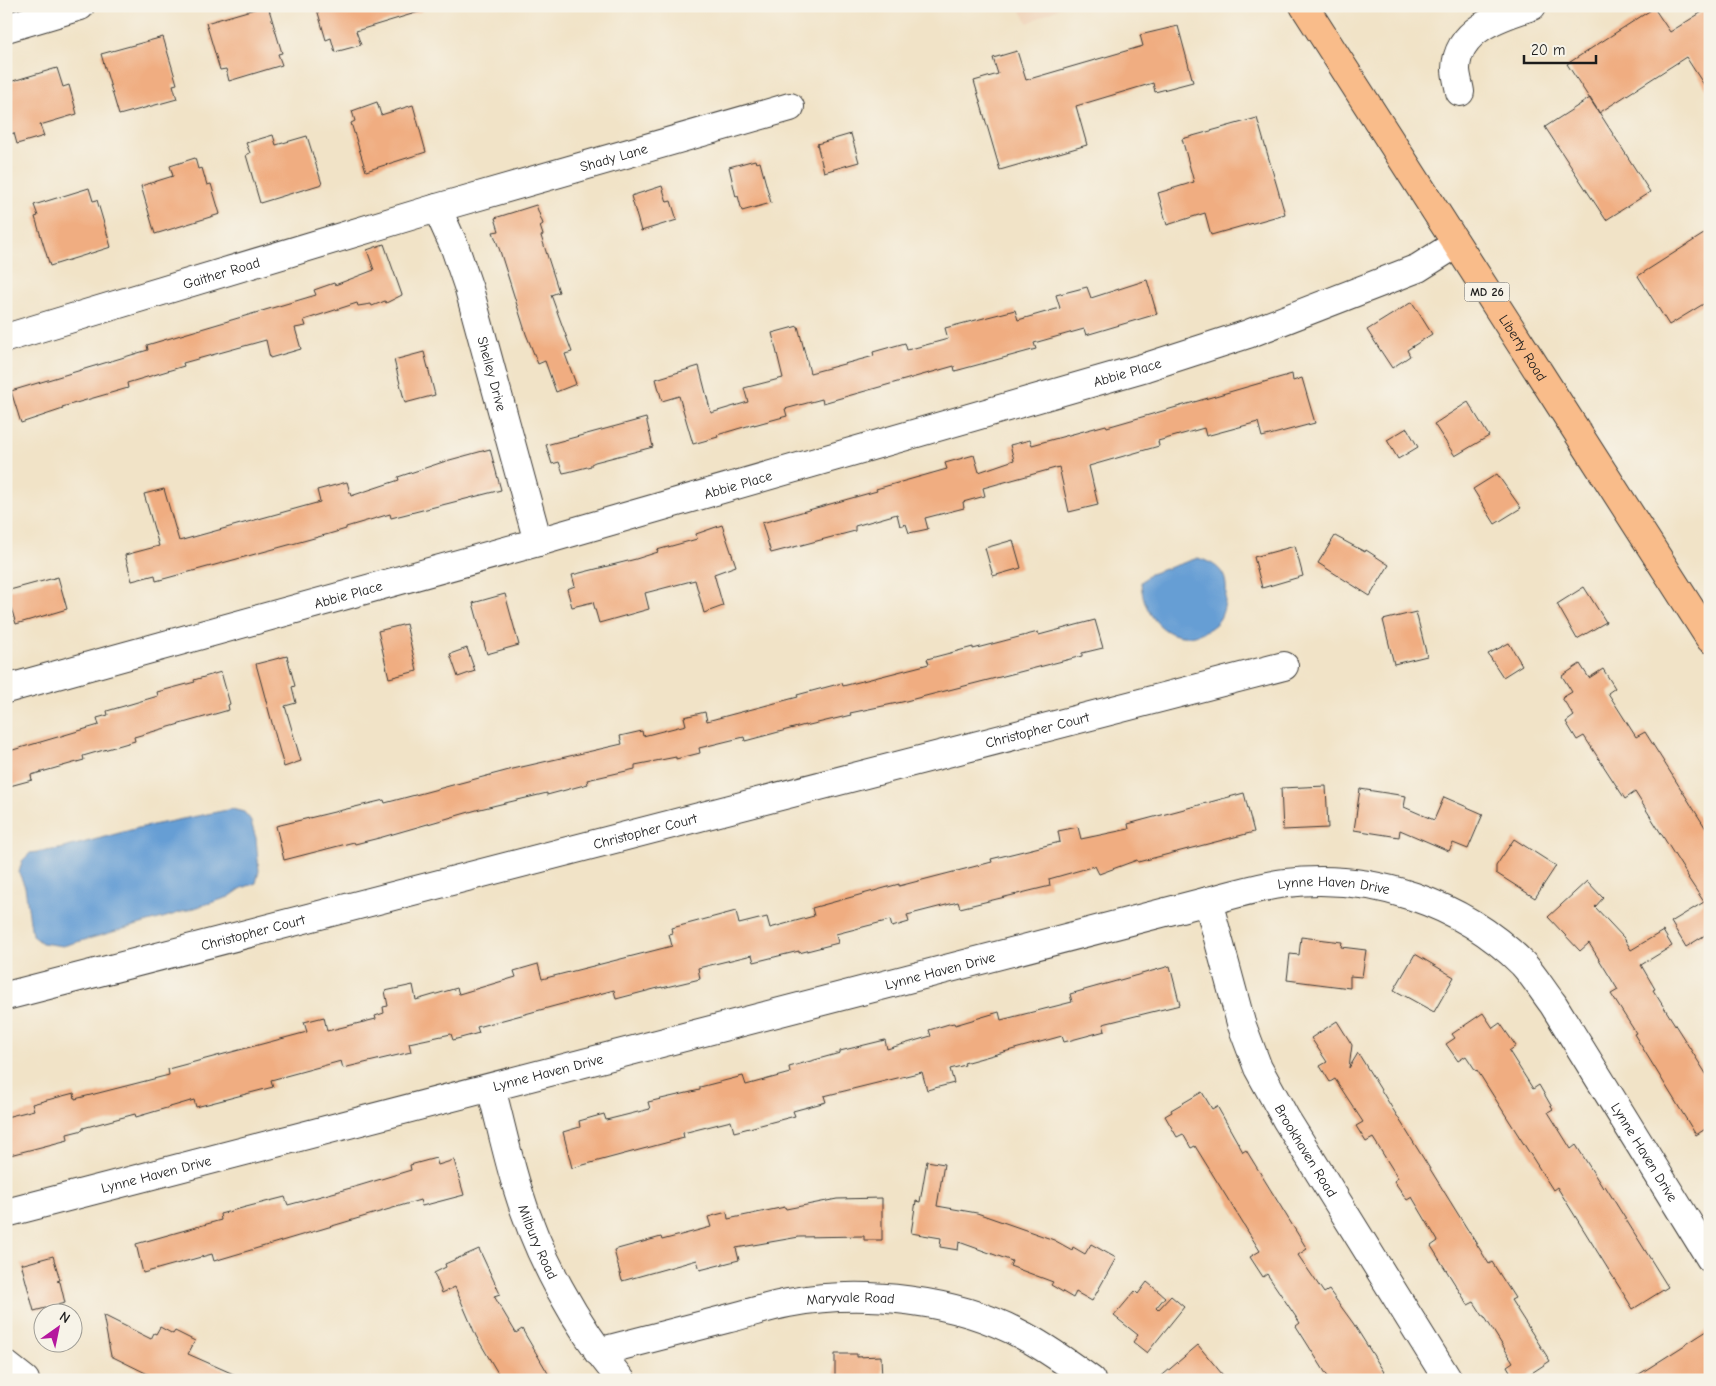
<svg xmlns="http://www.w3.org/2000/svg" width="1716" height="1386" viewBox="0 0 1716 1386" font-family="'Comic Neue',sans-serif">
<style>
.built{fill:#f0d5bc}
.water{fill:#669ed4;stroke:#415d78}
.building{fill:#f0ad81}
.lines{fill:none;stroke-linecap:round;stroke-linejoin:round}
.minor-casing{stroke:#3c3a36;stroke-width:30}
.primary-casing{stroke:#3c3a36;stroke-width:30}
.minor{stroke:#fff;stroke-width:28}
.primary{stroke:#f9bc8a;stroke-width:28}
.labels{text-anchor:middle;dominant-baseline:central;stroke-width:4;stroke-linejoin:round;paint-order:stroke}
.shield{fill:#f7f3e8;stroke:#5e5c59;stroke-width:1}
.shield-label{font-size:12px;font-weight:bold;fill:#1c1c1c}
.street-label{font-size:14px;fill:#1c1c1c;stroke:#f7f3e8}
</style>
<rect width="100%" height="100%" fill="#f7f3e8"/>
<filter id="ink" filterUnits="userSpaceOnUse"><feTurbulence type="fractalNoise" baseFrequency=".02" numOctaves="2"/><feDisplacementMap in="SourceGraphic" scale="10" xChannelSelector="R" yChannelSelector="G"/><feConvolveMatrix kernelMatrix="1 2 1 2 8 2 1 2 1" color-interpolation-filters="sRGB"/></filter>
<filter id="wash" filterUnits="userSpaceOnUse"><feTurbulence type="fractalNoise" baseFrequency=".0096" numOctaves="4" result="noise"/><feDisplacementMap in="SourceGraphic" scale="20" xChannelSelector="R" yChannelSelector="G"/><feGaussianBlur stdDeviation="1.12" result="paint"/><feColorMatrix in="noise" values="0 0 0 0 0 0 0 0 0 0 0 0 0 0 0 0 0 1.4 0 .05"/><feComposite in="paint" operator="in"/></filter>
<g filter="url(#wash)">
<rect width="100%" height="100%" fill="#f1e3c7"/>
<polygon class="built" points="1018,6 1063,6 1028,23"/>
<g class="water">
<path d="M1198,558C1217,564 1228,572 1226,594C1225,603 1224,612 1219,620C1215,626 1208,630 1201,633C1167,647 1142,613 1141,582L1150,574Z"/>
<polygon points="232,809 244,812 250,819 256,838 259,871 256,883 242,888 229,897 166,917 63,946 42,943 32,935 25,887 19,873 22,861 30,853 60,849 138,828"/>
</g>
<g id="blocks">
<g class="building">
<polygon points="265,6 268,6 282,53 278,54 282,65 229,81 226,69 220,70 206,23"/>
<polygon points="316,6 421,6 422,11 356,31 361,45 335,52 331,38 326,40"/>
<polygon points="1710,7 1710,94 1686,57 1599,113 1567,64 1654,8 1670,32"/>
<polygon points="1178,26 1193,82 1155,92 1153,83 1076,106 1087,145 1000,170 974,81 998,74 993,58 1017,51 1026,80 1143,46 1140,35"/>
<polygon points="163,37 177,84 173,85 177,99 119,115 101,54"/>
<polygon points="57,68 63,87 69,85 77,114 40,125 44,136 17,144 14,133 9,134 6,123 6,83"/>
<polygon points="1590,98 1650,192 1606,220 1545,127"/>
<polygon points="377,102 381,115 413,105 426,152 366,171 351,123 355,121 352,111"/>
<polygon points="1257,118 1285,214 1211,235 1205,213 1167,225 1158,193 1194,182 1182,139"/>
<polygon points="851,134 859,162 824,172 817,144"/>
<polygon points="273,135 276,145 307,136 322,184 260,203 246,155 250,153 246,143"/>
<polygon points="195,158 198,169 202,168 207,185 211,184 220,214 155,234 141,186 173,176 170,166"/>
<polygon points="755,160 756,163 760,162 771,203 742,211 738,196 736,197 729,167"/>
<polygon points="662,186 667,202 671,201 677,220 641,231 631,196"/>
<polygon points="89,188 93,201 97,200 111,247 50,266 35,217 38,216 34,205"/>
<polygon points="536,205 543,224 540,226 543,235 541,236 559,292 551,295 572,352 565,354 576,384 556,392 545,361 538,364 526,334 500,251 493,232 499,231 495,218"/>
<polygon points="1710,230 1710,300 1669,325 1638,276"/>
<polygon points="384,244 402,295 386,303 385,301 372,306 371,304 358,306 357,303 304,320 306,326 295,328 301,349 270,358 266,340 183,363 184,366 127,383 128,388 62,407 63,409 21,423 11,391 148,350 147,345 316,295 314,290 334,283 335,285 374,270 367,250"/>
<polygon points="1147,280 1157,314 1086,335 1084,329 1034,343 1036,349 955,371 954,366 823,403 822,399 785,409 787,416 754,425 754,424 717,435 718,437 693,444 679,396 662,401 656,379 699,366 711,413 748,402 744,388 783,378 772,333 798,326 810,373 874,356 873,352 905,343 907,350 948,339 945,328 1015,310 1018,320 1060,308 1056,295 1087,287 1091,298"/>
<polygon points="1412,302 1432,334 1407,350 1410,356 1392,368 1367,330"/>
<polygon points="424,352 435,395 405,403 394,360"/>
<polygon points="1292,374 1293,381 1302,378 1315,423 1262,437 1258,422 1206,436 1204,428 1158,441 1159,446 1089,466 1098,505 1069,512 1059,467 983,488 985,496 963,502 964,508 925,518 928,529 909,533 906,524 900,526 897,514 855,526 855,531 771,553 762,523 877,491 876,489 947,469 945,463 974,455 979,472 1014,460 1010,445 1030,440 1032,445 1106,425 1107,427"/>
<polygon points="1468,402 1489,436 1455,456 1434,424"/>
<polygon points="646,418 653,447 595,462 591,464 591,466 568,472 563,473 559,462 552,464 546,445"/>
<polygon points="1407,428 1418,447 1398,459 1387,440"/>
<polygon points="490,449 501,490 391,518 390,514 346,527 346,529 329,534 156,581 155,575 132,581 125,555 159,546 144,494 164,489 179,541 320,502 317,490 347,482 351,496 399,480 398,477 446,461"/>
<polygon points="1497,474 1521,508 1495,524 1473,489"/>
<polygon points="722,525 736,566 714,574 723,606 704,613 695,580 645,593 649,609 599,623 593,602 572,607 567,589 575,586 572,575 636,559 658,552 657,550 697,539 696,534"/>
<polygon points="1335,536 1365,552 1366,550 1389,565 1370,596 1318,563"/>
<polygon points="1013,540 1021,568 993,576 985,548"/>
<polygon points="1295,546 1303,576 1262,588 1254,557"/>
<polygon points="58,577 67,609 16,624 6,591"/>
<polygon points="1584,587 1606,622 1577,639 1557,604"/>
<polygon points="505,594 519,645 487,654 473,603"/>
<polygon points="1416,612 1427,656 1394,664 1383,620"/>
<polygon points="1095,620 1103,648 1082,653 1082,656 902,702 850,713 851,715 805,726 805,725 745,741 744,737 699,748 700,753 676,759 676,757 635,765 635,769 587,780 588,784 547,795 547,793 480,809 379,838 355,844 354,842 284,860 276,826 384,800 385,803 513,769 622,744 620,736 642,731 643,736 686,725 684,717 705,712 707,721 798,697 797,695 842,683 843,686 929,664 927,659 973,647 973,649 1038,632 1039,635"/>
<polygon points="406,624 417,671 389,678 378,631"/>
<polygon points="1509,643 1522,665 1503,677 1488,654"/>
<polygon points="467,648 475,671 458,677 450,654"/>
<polygon points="287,656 295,686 292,687 296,703 285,706 301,761 284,767 256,664"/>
<polygon points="1580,664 1589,678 1603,669 1615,688 1608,693 1636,737 1645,732 1710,835 1710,932 1686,947 1671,922 1704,902 1688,878 1689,878 1635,792 1625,799 1584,736 1577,740 1566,722 1574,716 1562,698 1572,692 1562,676"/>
<polygon points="221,672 230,704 228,705 229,710 134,737 135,741 83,756 84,760 31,775 32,780 6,787 6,752 99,725 97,718 108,715 107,711 158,696 157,692 195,682 194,680"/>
<polygon points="1326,786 1328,828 1283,830 1281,788"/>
<polygon points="1360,789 1406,796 1404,807 1434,820 1444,797 1483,814 1468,849 1453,843 1449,851 1400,830 1399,837 1354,830"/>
<polygon points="1244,793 1254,832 1138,862 1137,860 1099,874 1095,866 1049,879 1050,886 960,908 958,902 907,915 909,922 892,927 890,920 836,934 838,943 799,953 799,951 754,962 752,955 698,968 700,979 662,988 662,987 616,999 614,990 477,1027 479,1033 453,1040 451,1034 409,1043 411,1052 343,1068 341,1061 271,1080 273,1087 196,1107 194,1100 136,1117 135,1114 83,1128 83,1130 67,1134 68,1140 6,1156 6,1117 34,1110 32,1104 74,1093 75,1099 169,1075 168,1069 307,1032 304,1022 324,1017 327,1031 376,1019 375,1016 384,1013 383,1007 388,1006 385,991 413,985 416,1000 457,988 459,994 516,977 514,971 538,964 542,979 672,946 669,934 673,933 672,928 736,911 739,924 767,917 770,928 814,916 812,908 899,884 899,886 992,862 991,859 1060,842 1058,831 1078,827 1081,839 1129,829 1128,824"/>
<polygon points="1514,839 1556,866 1535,898 1496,873 1496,866"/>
<polygon points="1587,881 1603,898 1595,907 1624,938 1631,950 1663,931 1672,946 1641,965 1655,989 1653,990 1710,1080 1710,1126 1696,1135 1634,1034 1636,1033 1611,994 1618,990 1589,943 1580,951 1548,917"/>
<polygon points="1301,937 1342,942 1341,947 1366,950 1362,977 1350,976 1350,988 1287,980 1290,954 1299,955"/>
<polygon points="1415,954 1454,977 1434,1012 1394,990"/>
<polygon points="1170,966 1180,1005 1103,1024 1105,1031 1064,1042 1062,1036 964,1063 965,1065 950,1069 954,1083 927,1090 922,1072 824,1096 826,1102 793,1111 795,1116 734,1132 731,1121 683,1133 684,1138 572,1168 563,1132 580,1127 579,1121 604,1114 606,1120 650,1109 648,1102 700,1090 700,1087 743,1076 746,1085 790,1073 789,1067 840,1053 840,1051 885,1040 887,1049 931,1036 929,1030 949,1024 954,1023 955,1025 999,1012 1001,1020 1072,1002 1070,994"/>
<polygon points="1483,1013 1493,1028 1500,1023 1516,1046 1509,1051 1533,1089 1539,1085 1553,1109 1548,1112 1571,1149 1576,1145 1603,1188 1605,1186 1668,1287 1633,1309 1557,1187 1553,1190 1477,1070 1476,1071 1466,1056 1458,1061 1446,1044 1455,1038 1452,1034"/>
<polygon points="1337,1021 1352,1045 1349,1068 1358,1053 1489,1264 1492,1262 1515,1298 1511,1300 1550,1361 1521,1380 1515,1380 1507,1366 1513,1362 1484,1316 1483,1316 1474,1302 1468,1305 1431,1246 1438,1241 1412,1197 1407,1200 1394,1181 1398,1178 1373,1138 1366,1142 1356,1126 1363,1122 1335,1079 1330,1082 1320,1066 1327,1062 1311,1038"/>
<polygon points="1202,1092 1212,1109 1217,1106 1243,1152 1246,1150 1307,1249 1298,1255 1324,1293 1329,1290 1353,1323 1389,1380 1330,1380 1296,1326 1300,1323 1267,1274 1263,1277 1250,1257 1260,1251 1195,1146 1191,1148 1183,1134 1177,1137 1165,1116 1172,1112 1171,1110"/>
<polygon points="436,1158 438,1165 454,1160 464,1195 422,1206 420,1200 214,1261 212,1254 143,1273 136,1244 221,1220 220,1214 246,1207 285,1197 288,1205 358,1186 411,1170 410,1165"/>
<polygon points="927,1161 944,1164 937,1206 977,1213 1054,1240 1072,1250 1073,1247 1085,1254 1091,1244 1116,1258 1092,1301 1076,1292 1073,1298 1051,1285 1053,1282 1010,1266 1012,1261 959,1242 958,1250 940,1247 941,1238 911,1233 916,1201 920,1202"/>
<polygon points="882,1198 882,1240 864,1240 864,1236 799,1237 736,1248 739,1260 700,1270 697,1260 622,1281 614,1250 661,1237 662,1240 711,1227 708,1217 727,1212 728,1219 785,1207 786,1209 837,1199"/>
<polygon points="479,1249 500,1294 494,1296 516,1333 522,1329 552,1380 502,1380 476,1336 455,1287 442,1293 434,1273 446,1267 445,1264"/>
<polygon points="53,1256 60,1280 57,1281 60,1282 65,1303 34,1311 21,1263 24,1264"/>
<polygon points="1147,1282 1165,1297 1156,1308 1158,1310 1171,1296 1184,1307 1147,1353 1133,1342 1138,1335 1114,1316 1135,1291 1138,1294"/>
<polygon points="103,1315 151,1339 154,1333 156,1334 160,1327 173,1334 175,1331 195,1341 188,1354 247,1380 160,1380 111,1356"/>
<polygon points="1710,1329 1710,1380 1630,1380"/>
<polygon points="1198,1345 1227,1380 1157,1380"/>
<polygon points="835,1354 857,1354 857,1357 881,1356 882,1380 835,1380"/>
</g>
</g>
</g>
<g filter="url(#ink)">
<use href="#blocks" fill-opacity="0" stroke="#3c3a36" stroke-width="1"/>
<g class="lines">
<defs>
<g id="minor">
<polyline points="6,28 80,6"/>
<path d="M1460,92C1459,85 1456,76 1456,69C1457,29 1501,16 1532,6"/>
<path id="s1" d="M437,208L455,248L469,289L538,542"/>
<path id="s2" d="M6,338L437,208L790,107"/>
<path id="s3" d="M6,689L538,542L1146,367L1248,334L1418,268L1456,244"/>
<path id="s4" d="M1208,901L1241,1023L1258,1068L1286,1119L1448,1380"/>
<path id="s5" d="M6,996L1284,666"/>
<path id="s6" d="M491,1088C500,1121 507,1155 517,1187C538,1257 575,1324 621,1380"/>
<path id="s7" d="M6,1213L1208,901C1234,895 1260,886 1286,883C1372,873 1461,902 1523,964C1534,976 1543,991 1553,1004L1710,1258"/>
<path id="s8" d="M598,1352C640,1341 683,1330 726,1319C747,1314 767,1307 788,1303C863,1289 957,1299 1024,1336C1048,1349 1069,1364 1091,1380"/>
<polyline points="6,1365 25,1380"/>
</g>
<g id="primary">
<path id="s9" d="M1304,6L1710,639"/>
</g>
</defs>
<use href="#minor" class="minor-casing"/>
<use href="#primary" class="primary-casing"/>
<use href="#minor" class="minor"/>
<use href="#primary" class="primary"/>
</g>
</g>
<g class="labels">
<rect class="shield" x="1464.5" y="282.5" width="45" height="19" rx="4"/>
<g class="shield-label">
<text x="1487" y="292">MD 26</text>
</g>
<g class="street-label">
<text stroke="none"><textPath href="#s2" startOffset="634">Shady Lane</textPath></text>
<text stroke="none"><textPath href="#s2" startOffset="225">Gaither Road</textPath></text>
<text stroke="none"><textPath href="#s9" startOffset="406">Liberty Road</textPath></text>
<text stroke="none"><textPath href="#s3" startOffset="1165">Abbie Place</textPath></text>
<text stroke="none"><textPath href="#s1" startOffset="175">Shelley Drive</textPath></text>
<text stroke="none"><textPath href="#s3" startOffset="760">Abbie Place</textPath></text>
<text stroke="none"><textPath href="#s3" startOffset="355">Abbie Place</textPath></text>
<text stroke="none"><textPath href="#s5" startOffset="1065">Christopher Court</textPath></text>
<text stroke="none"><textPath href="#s5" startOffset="660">Christopher Court</textPath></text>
<text stroke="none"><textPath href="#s7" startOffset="1370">Lynne Haven Drive</textPath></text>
<text stroke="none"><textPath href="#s5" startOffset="255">Christopher Court</textPath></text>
<text stroke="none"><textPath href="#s7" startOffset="965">Lynne Haven Drive</textPath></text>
<text stroke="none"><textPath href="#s7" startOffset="560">Lynne Haven Drive</textPath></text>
<text stroke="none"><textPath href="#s4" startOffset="270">Brookhaven Road</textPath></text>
<text stroke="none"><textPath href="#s7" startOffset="1805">Lynne Haven Drive</textPath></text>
<text stroke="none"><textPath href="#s7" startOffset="155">Lynne Haven Drive</textPath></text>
<text stroke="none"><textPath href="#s6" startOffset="161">Milbury Road</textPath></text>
<text stroke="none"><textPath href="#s8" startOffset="259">Maryvale Road</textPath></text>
</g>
</g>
<rect width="1716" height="1386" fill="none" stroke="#f7f3e8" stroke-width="25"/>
<g transform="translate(58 1328) rotate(33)"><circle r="24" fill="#f7f3e8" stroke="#9f9d96"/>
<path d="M0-4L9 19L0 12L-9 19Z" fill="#b5179e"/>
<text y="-8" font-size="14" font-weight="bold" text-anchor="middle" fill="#1c1c1c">N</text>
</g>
<path d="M1524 55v8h72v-8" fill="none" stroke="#1c1c1c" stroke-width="2.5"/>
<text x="1531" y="55" font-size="15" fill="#1c1c1c" stroke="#f7f3e8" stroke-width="4" paint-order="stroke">20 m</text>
</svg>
